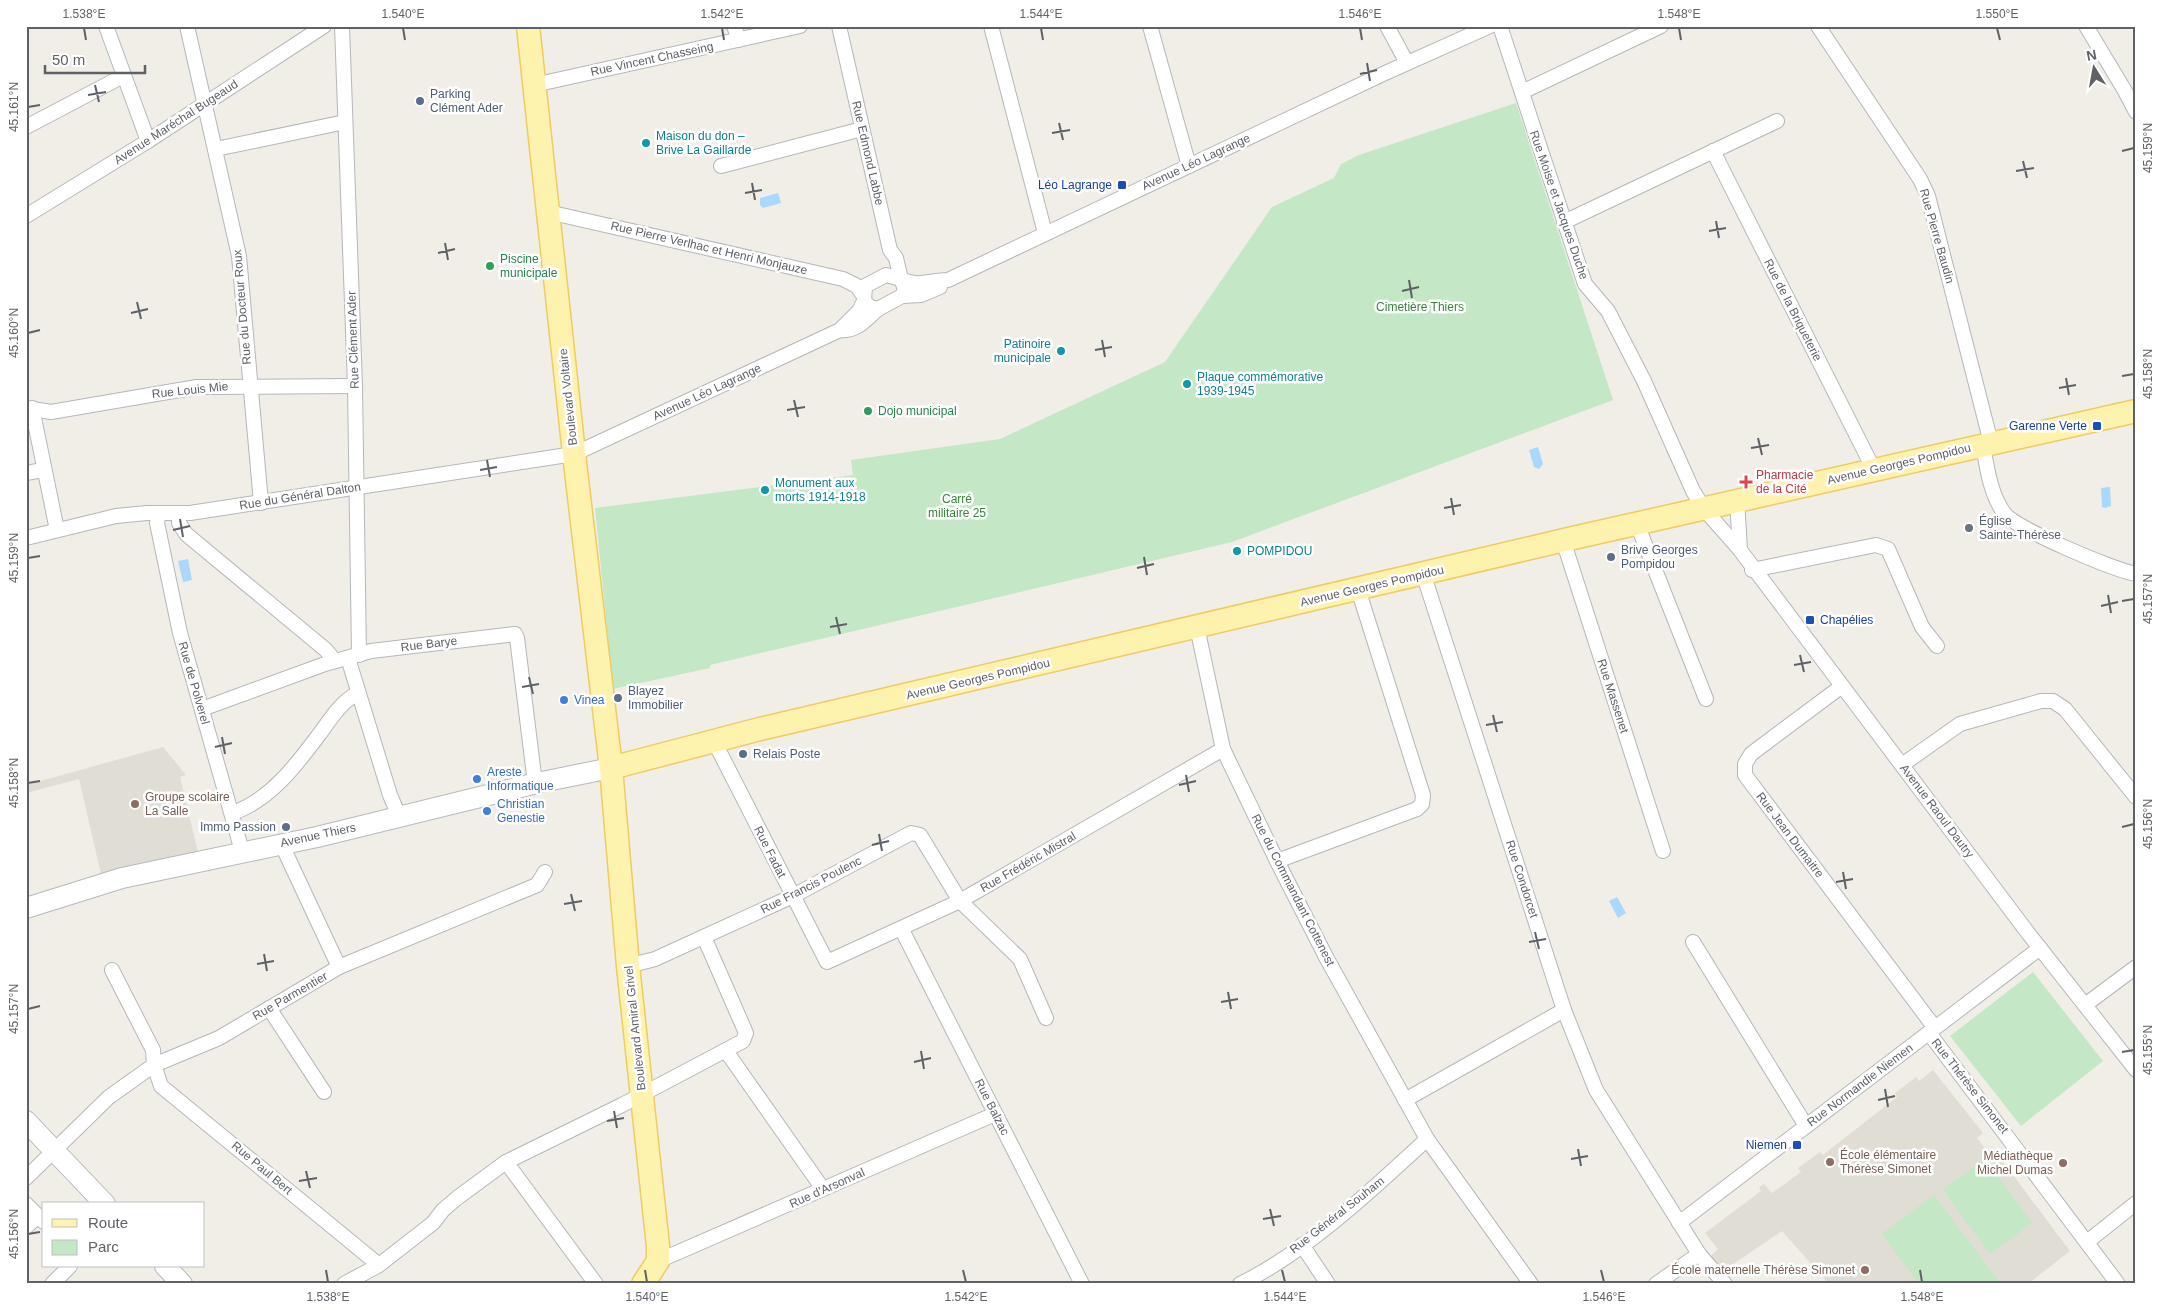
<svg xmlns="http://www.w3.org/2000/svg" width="2162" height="1310" viewBox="0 0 2162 1310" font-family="Arial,sans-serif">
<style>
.education{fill:#e0ddd5}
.green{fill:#c4e7c5}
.water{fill:#aad7fe}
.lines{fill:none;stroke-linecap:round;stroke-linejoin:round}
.street-casing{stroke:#b4b7bb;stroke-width:16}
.secondary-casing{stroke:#b5b9be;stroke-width:22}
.primary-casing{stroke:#efcb61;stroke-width:25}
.street{stroke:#fff;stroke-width:14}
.secondary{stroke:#fff;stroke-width:20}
.primary{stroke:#fef3ae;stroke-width:22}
.ticks{fill:none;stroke:#5e6267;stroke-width:2}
.service-dot{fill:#5c6f8a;stroke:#fff;stroke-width:2}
.culture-dot{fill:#0f9aa8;stroke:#fff;stroke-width:2}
.transit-dot{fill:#1a4fb4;stroke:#fff;stroke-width:2}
.leisure-dot{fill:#2e9e5b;stroke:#fff;stroke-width:2}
.health-dot{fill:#e0444e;stroke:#fff;stroke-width:2}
.worship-dot{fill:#6b7280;stroke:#fff;stroke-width:2}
.shop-dot{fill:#3f7fe0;stroke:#fff;stroke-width:2}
.education-dot{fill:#8d6e63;stroke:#fff;stroke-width:2}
.labels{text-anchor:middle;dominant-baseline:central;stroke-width:5;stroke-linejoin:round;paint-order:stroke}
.street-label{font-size:12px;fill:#5e6267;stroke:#fff}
.service-label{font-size:12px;fill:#4e5e75;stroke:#fff;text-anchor:start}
.culture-label{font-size:12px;fill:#0d838f;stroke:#fff;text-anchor:start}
.transit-label{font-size:12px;fill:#164399;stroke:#fff;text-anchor:end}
.leisure-label{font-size:12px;fill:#27864d;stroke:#fff;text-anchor:start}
.park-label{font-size:12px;fill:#37853d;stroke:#fff}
.health-label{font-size:12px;fill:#be3a42;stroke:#fff;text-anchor:start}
.worship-label{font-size:12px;fill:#5b616d;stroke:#fff;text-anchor:start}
.shop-label{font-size:12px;fill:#366cbe;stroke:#fff;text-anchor:start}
.education-label{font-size:12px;fill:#785e54;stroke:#fff;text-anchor:start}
.neatline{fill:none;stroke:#5e6267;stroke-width:2}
.ticks-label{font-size:12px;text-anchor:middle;fill:#5e6267}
</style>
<rect width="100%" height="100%" fill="#f0eee7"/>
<g class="education">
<polygon points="163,747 186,775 180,777 198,852 101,874 79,779 26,793 26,785"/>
<polygon points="1933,1070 1983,1133 1977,1138 1987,1151 1992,1147 2070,1251 2028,1284 1829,1284 1782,1231 1723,1271 1710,1257 1718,1249 1705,1233 1761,1191 1759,1187 1764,1184 1772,1193 1801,1172 1798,1168 1820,1152 1823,1155 1897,1097 1895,1093 1916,1077 1919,1081"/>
</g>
<g class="green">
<polygon points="1516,103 1613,400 1232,542 710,665 710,668 613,689 595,508 853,475 851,460 1000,439 1165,362 1272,207 1334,178 1341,164 1359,155"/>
<polygon points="2033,972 2103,1061 2021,1126 1950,1036"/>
<polygon points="1985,1159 2032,1223 1990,1254 1943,1190"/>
<polygon points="1934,1195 2000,1283 1998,1284 1919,1284 1882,1234"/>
</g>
<g class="water">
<polygon points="778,193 781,203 763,208 760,205 760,198"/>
<polygon points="1538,447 1543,464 1539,469 1534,467 1529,450"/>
<polygon points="2110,487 2111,506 2105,508 2102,507 2101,488"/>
<polygon points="188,559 192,580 183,582 178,561"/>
<polygon points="1617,897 1626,913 1618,918 1609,901"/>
</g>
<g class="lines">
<defs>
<g id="street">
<polyline points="106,26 148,141"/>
<polyline points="187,26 239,256 261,503"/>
<polyline points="342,26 355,386 359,655"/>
<polyline points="734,26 739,40"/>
<path d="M839,26L890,250L896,258L901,279C918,288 930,280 948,280L1383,74L1490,26"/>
<polyline points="991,26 1045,233"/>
<polyline points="1150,26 1189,166"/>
<polyline points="1387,26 1407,63"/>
<polyline points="1500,26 1585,284 1608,311 1644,381 1693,491 1704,509 1740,550 2028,933 2136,1070"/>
<polyline points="1818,26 1920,179 1928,196 1991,443"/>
<polyline points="2086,26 2125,91 2136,112"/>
<polyline points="534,85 800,26"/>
<polyline points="1522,92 1661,26"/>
<polyline points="26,127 123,76"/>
<polyline points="216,149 345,122"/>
<polyline points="1713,151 1869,460 1872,470"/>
<polyline points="721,166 862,129"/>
<polyline points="548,212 843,279 857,286 863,295"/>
<polyline points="26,216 148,141 324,26"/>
<polyline points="1564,222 1777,121"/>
<polygon points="886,275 901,279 905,289 902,296 878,309 870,307 864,301 865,286"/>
<polyline points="903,296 921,295 940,287"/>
<path d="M841,330C857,332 867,318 878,309"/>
<polyline points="26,408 51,412 197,387 355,386"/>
<polyline points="32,408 57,530"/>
<path d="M1983,445C1987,468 1990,493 2004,513C2016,529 2114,570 2136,574"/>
<polyline points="26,473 43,470"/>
<polyline points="1737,500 1740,550"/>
<polyline points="159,513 157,523 180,633 242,851"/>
<polyline points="179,514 179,523 186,534 326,650 335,661"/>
<polyline points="1637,524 1706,699"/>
<polyline points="26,538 116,516 147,513 190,513 574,454 840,330 859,311 864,301"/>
<polyline points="1563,540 1663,851"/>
<polyline points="1752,570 1876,545 1888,549 1922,627 1937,646"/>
<polyline points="1423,573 1564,1010 1596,1090 1699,1254 1725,1284"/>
<polyline points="1197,627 1223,749 1277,861 1326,957 1427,1139 1531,1284"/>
<polyline points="348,658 390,795 399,816"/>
<polyline points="1842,686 1751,754 1745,764 1745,775 1935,1028"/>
<polyline points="202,709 325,664 371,651 515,634 517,638 535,783"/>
<polyline points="714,741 827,962 960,901 1223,749"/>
<polyline points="1902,765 1960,724 2041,701 2053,701 2065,709 2136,797"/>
<path d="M232,813C270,801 298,763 321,732C332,717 341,702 358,693"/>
<polyline points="281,843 339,967"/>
<polyline points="1277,861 1417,809 1422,804 1423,795 1358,589"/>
<polyline points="902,930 1082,1284"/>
<polyline points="1693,942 1806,1126"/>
<polyline points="628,966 655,959 793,896 911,833 920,835 960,901 1020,959 1046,1018"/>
<polyline points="112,970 153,1050 154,1065 161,1086 379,1265"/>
<polyline points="2085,1005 2136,967"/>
<polyline points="269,1008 324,1092"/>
<polyline points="1929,1033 2118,1284"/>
<polyline points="726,1051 823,1189"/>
<polyline points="1405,1100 1564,1010"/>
<polyline points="506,1162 596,1284"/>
<polyline points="26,1178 109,1097 154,1065 219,1038 339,967 537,885 545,872"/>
<polyline points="26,1204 44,1222"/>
<polyline points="1679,1223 2040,948"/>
<polyline points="26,1227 38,1216"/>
<polyline points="2087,1242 2136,1203"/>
<polyline points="1302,1245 1328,1284"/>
<polyline points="658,1261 995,1114"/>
<polyline points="52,1284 70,1266"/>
<polyline points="344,1284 379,1265 433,1223 443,1210 457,1198 506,1162 622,1105 743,1041 746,1033 704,937"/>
<path d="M1240,1284C1305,1253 1375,1187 1427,1139"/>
<polyline points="1656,1284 1699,1254"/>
</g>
<g id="secondary">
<polyline points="26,908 122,878 317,837 537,783 611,768"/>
<polyline points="26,1121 105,1204"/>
<polyline points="165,1266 182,1284"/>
</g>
<g id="primary">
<polyline points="528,26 574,454 611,768 628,966 658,1246 658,1261 643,1284"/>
<polyline points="611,768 760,729 1573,538 2136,411"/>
</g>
</defs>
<use href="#street" class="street-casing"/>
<use href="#secondary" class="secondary-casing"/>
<use href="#primary" class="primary-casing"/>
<use href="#street" class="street"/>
<use href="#secondary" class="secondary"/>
<use href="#primary" class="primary"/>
</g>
<path class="ticks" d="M84,28L86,40M403,28L405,40M722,28L724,40M1041,28L1043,40M1360,28L1362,40M1679,28L1681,40M1997,28L2000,40M1367,63L1370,81M1360,74L1377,70M95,85L99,102M88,95L106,92M28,107L40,105M1059,123L1063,140M1052,133L1070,130M2122,151L2134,148M2023,161L2027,178M2016,171L2034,168M752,183L755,200M745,193L762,190M1716,221L1719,238M1709,231L1726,228M445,243L448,260M438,253L455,249M1409,280L1412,298M1402,291L1419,287M137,302L141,319M131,313L148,309M28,333L40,330M1102,340L1105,357M1095,350L1112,347M2122,376L2134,374M2066,378L2069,395M2059,388L2076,385M794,400L798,417M787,410L805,407M1758,438L1762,455M1751,448L1769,445M487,460L490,477M480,470L497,467M1451,498L1454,515M1444,508L1461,505M180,519L183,537M173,530L190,526M1144,557L1147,575M28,558L40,556M1137,568L1154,564M2108,595L2111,613M2122,601L2134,599M2101,606L2118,602M836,617L840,634M830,627L847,624M1800,655L1804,672M1794,665L1811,662M529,677L533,694M522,687L539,684M1493,715L1497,732M1486,725L1503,722M222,737L225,754M215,747L232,743M1186,775L1189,792M28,783L40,781M1179,785L1196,781M2122,827L2134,824M879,834L882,851M872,845L889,841M1843,872L1846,889M1836,882L1853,879M571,894L575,911M564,904L582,901M1535,932L1539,949M1529,942L1546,939M264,954L267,971M257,964L274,961M1228,992L1231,1009M1221,1002L1238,999M28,1009L40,1006M921,1051L924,1069M2122,1052L2134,1050M914,1062L931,1058M1885,1089L1888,1107M1878,1100L1895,1096M614,1111L617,1128M607,1121L624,1118M1578,1149L1581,1166M1571,1159L1588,1156M306,1171L310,1188M299,1181L317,1178M1270,1209L1274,1226M1263,1219L1281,1216M28,1234L40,1232M326,1270L328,1282M645,1270L647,1282M963,1270L966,1282M1282,1270L1285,1282M1601,1270L1604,1282M1920,1270L1922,1282"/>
<g class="service-dot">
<circle cx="420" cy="101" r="5"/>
<circle cx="1611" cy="557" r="5"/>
<circle cx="618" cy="698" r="5"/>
<circle cx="743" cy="754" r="5"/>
<circle cx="286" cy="827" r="5"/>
</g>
<g class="culture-dot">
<circle cx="646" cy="143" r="5"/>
<circle cx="1061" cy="351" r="5"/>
<circle cx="1187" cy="384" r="5"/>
<circle cx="765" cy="490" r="5"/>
<circle cx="1237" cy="551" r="5"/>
</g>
<g class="transit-dot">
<rect x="1117" y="180" width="10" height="10" rx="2.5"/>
<rect x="2092" y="421" width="10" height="10" rx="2.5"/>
<rect x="1805" y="615" width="10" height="10" rx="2.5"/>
<rect x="1792" y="1140" width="10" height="10" rx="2.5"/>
</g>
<g class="leisure-dot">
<circle cx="490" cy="266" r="5"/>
<circle cx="868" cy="411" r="5"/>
</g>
<path class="health-dot" d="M1743.5 474.5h5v5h5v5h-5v5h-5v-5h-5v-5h5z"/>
<circle class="worship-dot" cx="1969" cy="528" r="5"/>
<g class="shop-dot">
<circle cx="564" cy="700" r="5"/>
<circle cx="477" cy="779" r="5"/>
<circle cx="487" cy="811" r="5"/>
</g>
<g class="education-dot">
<circle cx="135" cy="804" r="5"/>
<circle cx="1830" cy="1162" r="5"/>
<circle cx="2063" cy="1163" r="5"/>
<circle cx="1865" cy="1270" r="5"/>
</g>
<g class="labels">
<g class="street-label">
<text transform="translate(652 59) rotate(-12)">Rue Vincent Chasseing</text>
<text transform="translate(176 122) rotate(-33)">Avenue Maréchal Bugeaud</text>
<text transform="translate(868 153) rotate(77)">Rue Edmond Labbe</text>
<text transform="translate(1196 162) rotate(-25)">Avenue Léo Lagrange</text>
<text transform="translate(1559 205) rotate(71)">Rue Moise et Jacques Duche</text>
<text transform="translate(1937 236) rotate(74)">Rue Pierre Baudin</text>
<text transform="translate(709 248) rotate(13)">Rue Pierre Verlhac et Henri Monjauze</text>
<text transform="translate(242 307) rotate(-95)">Rue du Docteur Roux</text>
<text transform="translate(1793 310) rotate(63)">Rue de la Briqueterie</text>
<text transform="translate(353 340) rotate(-92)">Rue Clément Ader</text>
<text transform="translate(190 390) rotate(-6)">Rue Louis Mie</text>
<text transform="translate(707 392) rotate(-25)">Avenue Léo Lagrange</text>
<text transform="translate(568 397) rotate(-96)">Boulevard Voltaire</text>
<text transform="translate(1899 464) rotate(-13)">Avenue Georges Pompidou</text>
<text transform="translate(300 496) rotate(-9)">Rue du Général Dalton</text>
<text transform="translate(1372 586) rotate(-13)">Avenue Georges Pompidou</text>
<text transform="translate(429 644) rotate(-7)">Rue Barye</text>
<text transform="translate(978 679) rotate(-13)">Avenue Georges Pompidou</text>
<text transform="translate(194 683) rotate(74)">Rue de Polverel</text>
<text transform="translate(1613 696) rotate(72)">Rue Massenet</text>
<text transform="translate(1937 811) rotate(53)">Avenue Raoul Dautry</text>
<text transform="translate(318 835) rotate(-12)">Avenue Thiers</text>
<text transform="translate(1790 835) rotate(53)">Rue Jean Dumaitre</text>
<text transform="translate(770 852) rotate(63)">Rue Fadat</text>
<text transform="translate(1028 862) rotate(-30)">Rue Frédéric Mistral</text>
<text transform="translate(1522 879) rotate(72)">Rue Condorcet</text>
<text transform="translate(811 885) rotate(-27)">Rue Francis Poulenc</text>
<text transform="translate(1293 890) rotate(63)">Rue du Commandant Cottenest</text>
<text transform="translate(290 996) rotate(-30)">Rue Parmentier</text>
<text transform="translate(635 1028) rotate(-96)">Boulevard Amiral Grivel</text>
<text transform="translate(1860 1085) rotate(-37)">Rue Normandie Niemen</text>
<text transform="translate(1970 1086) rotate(52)">Rue Thérèse Simonet</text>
<text transform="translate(992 1107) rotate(63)">Rue Balzac</text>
<text transform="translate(262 1168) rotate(40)">Rue Paul Bert</text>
<text transform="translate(827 1188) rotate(-24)">Rue d'Arsonval</text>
<text transform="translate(1337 1215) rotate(-38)">Rue Général Souham</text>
</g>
<g class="service-label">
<text x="430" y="94">Parking<tspan x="430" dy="14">Clément Ader</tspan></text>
<text x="1621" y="550">Brive Georges<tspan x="1621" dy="14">Pompidou</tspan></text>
<text x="628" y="691">Blayez<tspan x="628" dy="14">Immobilier</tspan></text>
<text x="753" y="754">Relais Poste</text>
<text x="276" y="827" text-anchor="end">Immo Passion</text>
</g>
<g class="culture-label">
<text x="656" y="136">Maison du don –<tspan x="656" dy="14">Brive La Gaillarde</tspan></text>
<text x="1051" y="344" text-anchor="end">Patinoire<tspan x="1051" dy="14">municipale</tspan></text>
<text x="1197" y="377">Plaque commémorative<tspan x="1197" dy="14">1939-1945</tspan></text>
<text x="775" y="483">Monument aux<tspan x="775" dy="14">morts 1914-1918</tspan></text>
<text x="1247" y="551">POMPIDOU</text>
</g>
<g class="transit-label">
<text x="1112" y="185">Léo Lagrange</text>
<text x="2087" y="426">Garenne Verte</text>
<text x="1820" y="620" text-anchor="start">Chapélies</text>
<text x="1787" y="1145">Niemen</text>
</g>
<g class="leisure-label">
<text x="500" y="259">Piscine<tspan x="500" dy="14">municipale</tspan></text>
<text x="878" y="411">Dojo municipal</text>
</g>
<g class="park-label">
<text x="1420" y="307">Cimetière Thiers</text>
<text x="957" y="499">Carré<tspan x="957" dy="14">militaire 25</tspan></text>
</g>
<g class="health-label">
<text x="1756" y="475">Pharmacie<tspan x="1756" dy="14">de la Cité</tspan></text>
</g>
<g class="worship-label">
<text x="1979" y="521">Église<tspan x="1979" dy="14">Sainte-Thérèse</tspan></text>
</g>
<g class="shop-label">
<text x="574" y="700">Vinea</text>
<text x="487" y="772">Areste<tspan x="487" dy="14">Informatique</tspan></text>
<text x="497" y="804">Christian<tspan x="497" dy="14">Genestie</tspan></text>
</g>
<g class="education-label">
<text x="145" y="797">Groupe scolaire<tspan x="145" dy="14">La Salle</tspan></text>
<text x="1840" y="1155">École élémentaire<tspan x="1840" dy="14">Thérèse Simonet</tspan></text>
<text x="2053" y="1156" text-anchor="end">Médiathèque<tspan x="2053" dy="14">Michel Dumas</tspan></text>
<text x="1855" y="1270" text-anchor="end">École maternelle Thérèse Simonet</text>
</g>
</g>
<rect width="2162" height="1310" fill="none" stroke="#ffffff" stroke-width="55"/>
<rect x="42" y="1202" width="162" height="65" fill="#ffffff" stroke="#bfc0c2"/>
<rect x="52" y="1219" width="25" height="8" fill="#fef3ae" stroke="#bfc0c2"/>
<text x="88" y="1228" font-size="15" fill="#5e6267">Route</text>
<rect x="52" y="1240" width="25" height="15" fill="#c4e7c5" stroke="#bfc0c2"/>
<text x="88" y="1252" font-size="15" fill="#5e6267">Parc</text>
<g transform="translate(2094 68) rotate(349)" stroke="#ffffff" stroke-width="4" paint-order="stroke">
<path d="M0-4L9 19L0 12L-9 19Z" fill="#5e6267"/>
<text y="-8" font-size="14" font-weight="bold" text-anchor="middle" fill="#5e6267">N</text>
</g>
<path d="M45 65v8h100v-8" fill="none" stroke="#5e6267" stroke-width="2.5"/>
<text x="52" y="65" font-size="15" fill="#5e6267" stroke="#ffffff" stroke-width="4" paint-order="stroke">50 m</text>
<rect x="28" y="28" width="2106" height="1254" class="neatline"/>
<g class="ticks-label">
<text x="84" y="18">1.538°E</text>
<text x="403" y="18">1.540°E</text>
<text x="722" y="18">1.542°E</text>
<text x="1041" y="18">1.544°E</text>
<text x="1360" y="18">1.546°E</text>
<text x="1679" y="18">1.548°E</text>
<text x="1997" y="18">1.550°E</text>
<text transform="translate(14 107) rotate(-90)" y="4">45.161°N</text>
<text transform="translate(2148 148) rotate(-90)" y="4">45.159°N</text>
<text transform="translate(14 333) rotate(-90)" y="4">45.160°N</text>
<text transform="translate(2148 374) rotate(-90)" y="4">45.158°N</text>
<text transform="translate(14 558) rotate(-90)" y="4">45.159°N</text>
<text transform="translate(2148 599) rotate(-90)" y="4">45.157°N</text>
<text transform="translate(14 783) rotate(-90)" y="4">45.158°N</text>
<text transform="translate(2148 824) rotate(-90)" y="4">45.156°N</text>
<text transform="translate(14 1009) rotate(-90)" y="4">45.157°N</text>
<text transform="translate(2148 1050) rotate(-90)" y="4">45.155°N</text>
<text transform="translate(14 1234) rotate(-90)" y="4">45.156°N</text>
<text x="328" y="1301">1.538°E</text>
<text x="647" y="1301">1.540°E</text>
<text x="966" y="1301">1.542°E</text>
<text x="1285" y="1301">1.544°E</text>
<text x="1604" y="1301">1.546°E</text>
<text x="1922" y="1301">1.548°E</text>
</g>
</svg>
